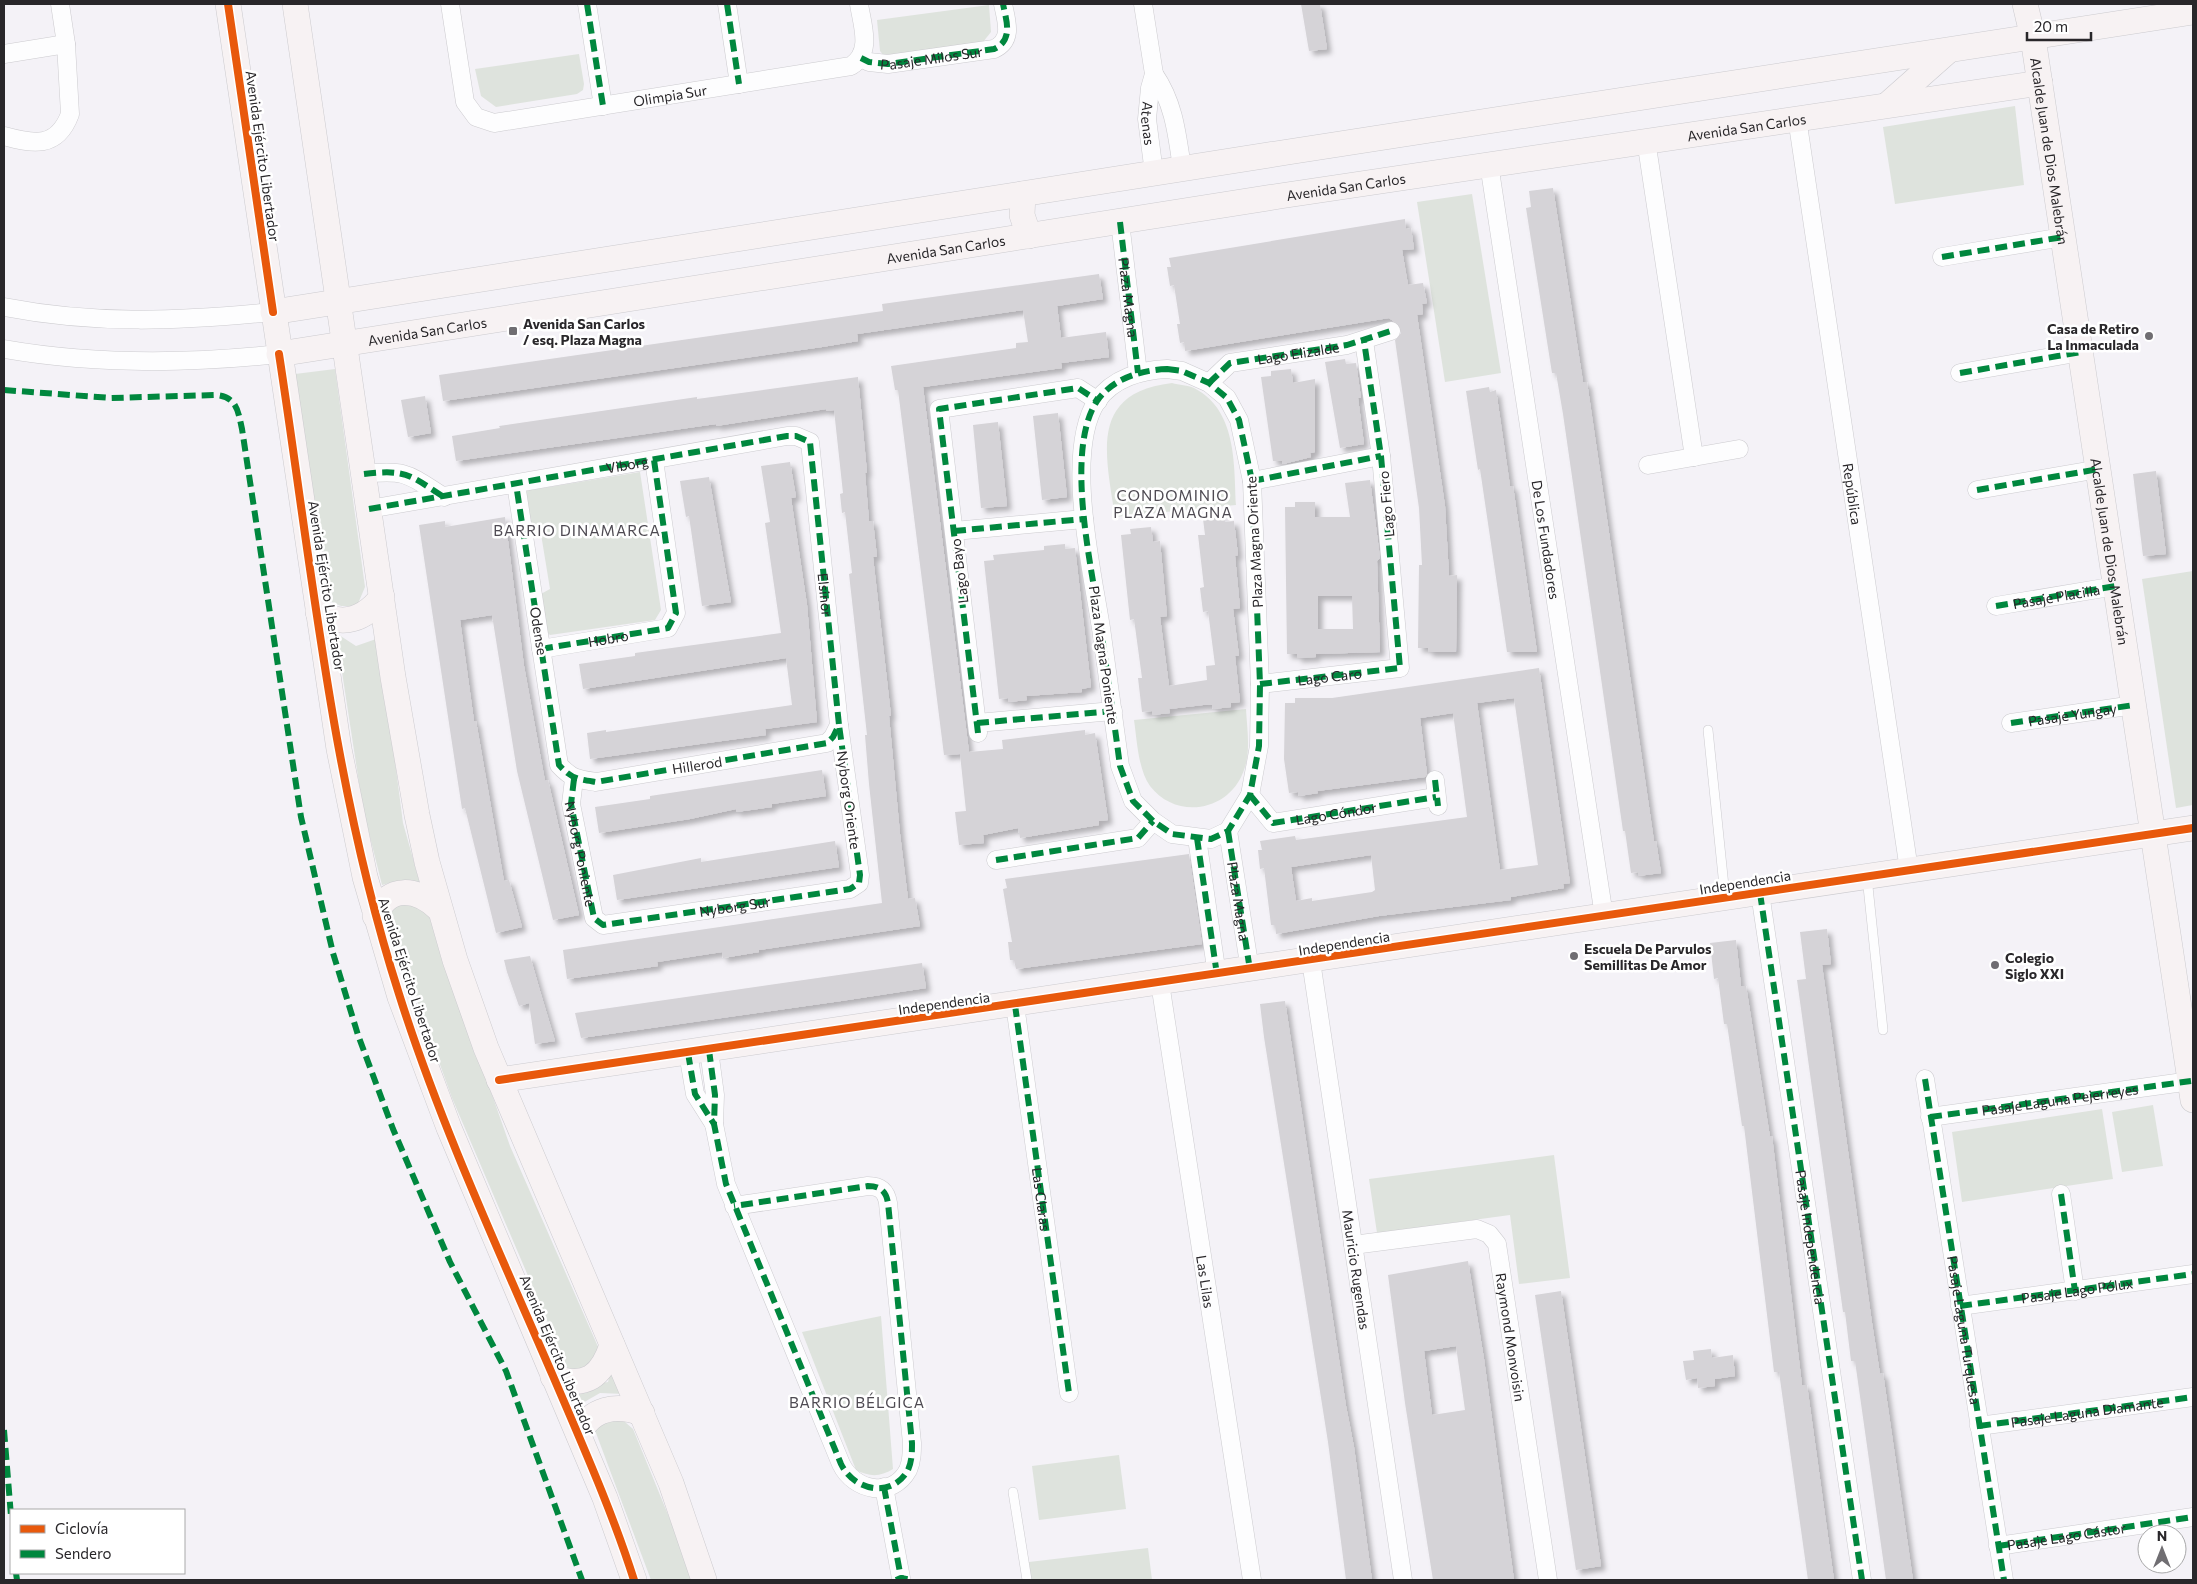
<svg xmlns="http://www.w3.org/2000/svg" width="2197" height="1584" viewBox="0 0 2197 1584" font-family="Commissioner,sans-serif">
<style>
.green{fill:#dee3dd}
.building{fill:#d5d3d7;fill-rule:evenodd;filter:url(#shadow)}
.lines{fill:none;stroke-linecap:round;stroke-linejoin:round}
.lane-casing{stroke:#cccbcf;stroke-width:10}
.street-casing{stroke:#cccbcf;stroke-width:19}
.secondary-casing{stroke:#cccbcf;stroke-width:26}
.lane{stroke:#fdfdfe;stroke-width:9}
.street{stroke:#fdfdfe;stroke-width:18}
.secondary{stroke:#f7f2f3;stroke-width:25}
.quiet{stroke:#00873e;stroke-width:6;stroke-dasharray:12 6;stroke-linecap:butt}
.cycleway-casing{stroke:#fff;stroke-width:11}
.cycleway{stroke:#e8590c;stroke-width:8}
.poi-dot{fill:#706e72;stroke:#fff;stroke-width:2}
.labels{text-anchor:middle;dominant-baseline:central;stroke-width:5;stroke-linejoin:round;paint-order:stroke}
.street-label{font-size:14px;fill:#29272a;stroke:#fff}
.poi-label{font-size:14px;font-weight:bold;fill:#29272a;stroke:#fff;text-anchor:start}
.neighbourhood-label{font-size:15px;letter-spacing:1px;fill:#4e4a52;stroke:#fff}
</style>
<defs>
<filter id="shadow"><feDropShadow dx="4.5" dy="4.5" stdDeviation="2.5" flood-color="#0004"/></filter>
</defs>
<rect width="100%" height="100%" fill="#f4f2f7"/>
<g class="green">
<polygon points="989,5 991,32 979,47 884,56 880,51 877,20"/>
<polygon points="579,54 584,84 583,90 577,94 496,107 481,96 475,69"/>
<polygon points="2015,106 2024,185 1895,204 1883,127"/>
<polygon points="1472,194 1501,373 1445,382 1417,202"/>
<polygon points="335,369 365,587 357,606 341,606 327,600 295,374"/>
<path d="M1172,383C1179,385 1188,385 1194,388C1237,410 1234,464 1236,505L1115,517C1106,455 1088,393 1172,383Z"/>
<polygon points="640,472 661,610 655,620 550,635 545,630 539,595 550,589 541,534 530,535 525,491"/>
<polygon points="2193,571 2193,805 2176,808 2142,579"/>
<polygon points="336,633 356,646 379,638 403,823 421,887 397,881 382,885 363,809"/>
<path d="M1246,709C1247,729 1251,751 1244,770C1230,811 1177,821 1150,786C1138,769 1137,740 1134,720Z"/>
<polygon points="396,900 427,909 510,1146 599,1349 586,1371 570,1374 452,1098 393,934 391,910"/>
<polygon points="2153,1105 2163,1166 2122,1172 2112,1112"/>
<polygon points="2102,1109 2113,1179 1962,1202 1952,1132"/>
<polygon points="1554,1155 1570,1278 1519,1284 1510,1215 1377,1233 1369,1179"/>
<path d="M881,1316L893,1469C880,1477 870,1477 856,1470L802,1332Z"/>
<polygon points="611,1371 624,1394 600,1393 579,1405 571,1389 608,1382"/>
<polygon points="618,1416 633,1429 678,1539 691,1580 651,1580 593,1425"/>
<polygon points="1119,1455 1126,1509 1039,1520 1032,1466"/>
<polygon points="1148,1548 1152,1580 1030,1580 1029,1562"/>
</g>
<g class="building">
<polygon points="1301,4 1320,4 1327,49 1309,51"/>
<polygon points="1553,188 1583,382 1587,382 1654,841 1656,841 1661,873 1638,876 1638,872 1631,873 1625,831 1623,831 1563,414 1556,373 1552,373 1526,208 1531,207 1529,191"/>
<polygon points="1405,219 1406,229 1411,228 1414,249 1402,250 1408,285 1423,283 1427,303 1422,304 1423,314 1417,315 1445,506 1449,576 1457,575 1456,652 1428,652 1428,648 1418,648 1419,565 1422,565 1419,508 1395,340 1401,333 1398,324 1389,318 1185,351 1184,342 1180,343 1177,324 1180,324 1174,285 1170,286 1167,267 1171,267 1169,258"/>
<polygon points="1099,274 1103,299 1057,306 1061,338 1106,332 1109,357 1061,363 1062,368 923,387 969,752 1003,749 1002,740 1085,730 1085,735 1095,733 1108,820 1099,821 1099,825 1020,838 1018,828 983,835 984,843 959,845 955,812 966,811 960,754 944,755 898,390 895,390 891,366 1016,348 1016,343 1028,342 1023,310 857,334 858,341 822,347 443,401 439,375 883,311 882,304"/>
<polygon points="1345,359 1346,364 1356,363 1361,398 1358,398 1364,444 1340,448 1325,362"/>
<polygon points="1291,369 1293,383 1315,379 1315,452 1310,453 1311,457 1283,464 1282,461 1273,461 1261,377 1271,376 1271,371"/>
<polygon points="858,377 867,473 865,473 869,521 873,521 877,557 873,557 891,716 889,716 900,834 908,899 915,898 920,926 759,950 759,952 723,958 722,952 657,962 658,966 567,979 563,950 882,903 869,784 865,735 867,735 849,574 852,573 845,512 842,513 840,494 843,493 834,410 826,411 826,409 716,426 716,424 456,461 452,436 500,428 499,426 697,397 697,399"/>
<polygon points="1489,387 1490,392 1496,390 1510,486 1513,486 1537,652 1507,652 1480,469 1478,470 1466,391"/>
<polygon points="425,396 431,433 408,437 401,400"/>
<polygon points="1058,413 1067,497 1042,500 1033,416"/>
<polygon points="998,422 1007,506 981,508 973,425"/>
<polygon points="790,462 796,497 791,498 807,605 817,722 765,729 766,735 590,759 587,733 606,730 606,732 792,705 786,658 583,689 579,664 635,656 635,653 781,633 765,523 770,522 761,466"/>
<polygon points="2156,471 2166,554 2143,556 2133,474"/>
<polygon points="709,477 731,602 702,606 689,516 686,517 680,481"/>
<path d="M1370,480L1380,558L1377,561L1380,652L1316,654V657L1297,658V654H1287L1285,507H1295V502H1315V517H1350L1345,483ZM1318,596H1352L1353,629H1318Z"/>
<polygon points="505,517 524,666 545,781 548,780 579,915 553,920 517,771 492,615 460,620 474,721 476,721 504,881 509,880 522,927 496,933 465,808 462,809 419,525 445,521 445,527"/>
<polygon points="1224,517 1225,522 1234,521 1238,555 1235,556 1240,608 1233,609 1239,656 1235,656 1240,702 1231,703 1231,707 1213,709 1212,705 1203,705 1169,709 1170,713 1152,715 1152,711 1142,712 1138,678 1142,678 1134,619 1130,620 1121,535 1131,534 1130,529 1151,527 1153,542 1160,541 1167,616 1160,617 1169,686 1207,680 1206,666 1215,665 1208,611 1203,612 1200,588 1204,587 1198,535 1205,535 1203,519"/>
<polygon points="1065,544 1065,549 1075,548 1091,687 1082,689 1082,692 1026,696 1027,700 1008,702 1008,698 999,699 984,561 994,560 993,555 1044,550 1044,546"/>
<path d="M1539,668L1570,883L1563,884L1564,888L1511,897V900L1379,916L1276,934L1275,925H1271L1264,868L1260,869L1258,850H1262L1260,841L1295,836L1296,840L1467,817L1453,713L1420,718L1427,774L1425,777L1317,791L1318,793L1299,796L1298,792L1289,793L1284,759L1285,703H1295V698H1332ZM1514,698L1538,865L1500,870L1477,703ZM1371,855L1375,890L1372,892L1312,901V898L1296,901L1291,867Z"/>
<polygon points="822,770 826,796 772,804 772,807 736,812 736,809 690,819 599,833 595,807 650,799 650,796"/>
<polygon points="835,841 839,867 617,900 613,875 701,858 701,862"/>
<polygon points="1189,854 1202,944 1016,969 1014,960 1010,960 1008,942 1012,942 1003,889 1007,888 1005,879"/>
<polygon points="1827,929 1831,964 1822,965 1872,1323 1880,1374 1883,1373 1913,1580 1886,1580 1855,1361 1851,1361 1845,1312 1843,1312 1802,1016 1797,980 1806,979 1800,932"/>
<polygon points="1736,940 1741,986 1746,986 1770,1137 1772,1136 1802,1385 1807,1385 1834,1580 1808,1580 1779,1372 1774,1372 1744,1126 1742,1126 1727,1024 1724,1024 1718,978 1714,979 1710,943"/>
<polygon points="530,956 540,991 555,1041 535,1044 529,1003 519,1006 507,972 504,960"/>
<polygon points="922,963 926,988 841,1001 581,1038 575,1013"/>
<polygon points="1285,1001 1346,1406 1354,1447 1372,1580 1346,1580 1328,1442 1264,1037 1260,1004"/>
<path d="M1468,1261L1484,1359L1514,1580H1433L1405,1403L1388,1275ZM1456,1346L1465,1410L1432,1415L1424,1351Z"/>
<polygon points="1561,1291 1601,1566 1576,1570 1535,1295"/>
<polygon points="1711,1349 1712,1358 1733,1355 1735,1376 1715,1379 1715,1386 1698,1388 1697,1378 1686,1380 1683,1361 1694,1360 1693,1351"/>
</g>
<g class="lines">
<defs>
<g id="lane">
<polyline points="1708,730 1725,896"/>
<polyline points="1867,877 1883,1030"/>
<polyline points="1013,1492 1027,1580"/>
</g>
<g id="street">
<path id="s1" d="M450,4L465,102L476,117L494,123L851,66C873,52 862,25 859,4"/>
<polyline points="587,4 603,106"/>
<polyline points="727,4 739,84"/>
<path id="s2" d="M1143,4L1154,74L1150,88L1147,119L1154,173"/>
<polyline points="4,54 66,44"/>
<path id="s3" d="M861,58L869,62L888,64L994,49C1014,40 1006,20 1003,4"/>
<path d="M1154,74C1174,103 1177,134 1182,168"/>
<path id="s4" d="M1797,118L1909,870"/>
<path d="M4,136C33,144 57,149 70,114L66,44L60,4"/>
<polyline points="1646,140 1694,457"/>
<path id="s5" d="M1489,164L1604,916"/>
<polyline points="1120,222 1138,373"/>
<polyline points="1942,257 2063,237"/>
<path d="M4,307C97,325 180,321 273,312"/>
<path d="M4,349C96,365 187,364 279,354"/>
<path d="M1167,369L1182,371L1209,383L1227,398L1239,420L1252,481L1260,684L1259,746L1250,795L1228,831L1211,839L1172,834L1153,821L1133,801L1120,766C1114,720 1107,674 1101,628C1092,570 1064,451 1097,401C1113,378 1142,370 1167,369Z"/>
<polyline points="1960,373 2081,352"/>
<polyline points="1209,383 1230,363 1347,345 1391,331"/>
<polyline points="1648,465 1739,449"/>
<path d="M364,474C407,469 409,475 444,497"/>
<polyline points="1252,481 1381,456"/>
<polyline points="1977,490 2099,469"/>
<path id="s6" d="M369,509L787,436H796L810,442L839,725L833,737L827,743L596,782C577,779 572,779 559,765L516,484"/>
<polyline points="954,531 1084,519"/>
<polyline points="1996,606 2116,586"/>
<path id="s7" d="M541,649L668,628L676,613L654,460"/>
<polyline points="1260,684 1400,668 1381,456 1364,341"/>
<polyline points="977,723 1113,711"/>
<polyline points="2011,723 2134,705"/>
<polyline points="978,733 939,409 1078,388 1098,401"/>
<polyline points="574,779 571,804 594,918 603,925 850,889 859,883 860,875 839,725"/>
<polyline points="1435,780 1438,806"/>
<path id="s8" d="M1250,795L1273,823L1436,797"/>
<path id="s9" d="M1228,831L1250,970"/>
<polyline points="1197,838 1217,975"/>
<polyline points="996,860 1138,838 1153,821"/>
<path id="s10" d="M1760,893L1862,1580"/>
<path id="s11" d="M1311,961L1403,1580"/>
<path id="s12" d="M1160,983L1252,1580"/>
<polyline points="1015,1005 1069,1393"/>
<path d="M709,1050L715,1095L714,1124L726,1184L841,1464C854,1491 892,1499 908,1470C912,1461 912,1452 912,1443L888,1203C886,1191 880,1186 868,1186L734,1206"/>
<polyline points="688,1053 695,1094 714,1124"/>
<path id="s13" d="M1925,1079L2004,1580"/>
<path id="s14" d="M1930,1117L2191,1081"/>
<polyline points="2061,1194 2075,1291"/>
<path id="s15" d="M1353,1245L1477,1229L1489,1234L1497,1244L1548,1580"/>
<polyline points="1960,1306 2193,1274"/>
<polyline points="1979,1426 2193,1397"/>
<polyline points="884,1487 901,1578"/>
<path id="s16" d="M1998,1546L2193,1517"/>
</g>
<g id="secondary">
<polyline points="228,4 339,749 365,877 400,997 449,1128 605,1498 634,1580"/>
<polyline points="295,4 393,677 417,815 427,862 455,960 486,1048 671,1483 704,1580"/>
<path id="s17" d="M2025,4L2033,38L2193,1100"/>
<polyline points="1887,105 1948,51"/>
<polyline points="1023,194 1022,215 1029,236"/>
<polyline points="273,312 1288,152 2193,12"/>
<path id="s18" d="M279,354L1280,196L2040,83"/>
<path d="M318,612C343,628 365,619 382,597"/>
<path d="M375,916C388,884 417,888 439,909"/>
<polyline points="499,1080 2193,828"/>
<path d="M553,1377C586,1389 602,1376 612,1345"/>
<path d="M579,1434C591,1408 616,1404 642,1413"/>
</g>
</defs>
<use href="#lane" class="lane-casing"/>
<use href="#street" class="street-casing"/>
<use href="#secondary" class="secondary-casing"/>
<use href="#lane" class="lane"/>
<use href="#street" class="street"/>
<use href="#secondary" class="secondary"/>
<g class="quiet">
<polyline points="587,4 603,106"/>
<polyline points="727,4 739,84"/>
<path d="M861,58L869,62L888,64L994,49C1014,40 1006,20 1003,4"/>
<path id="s19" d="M1120,222L1138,373"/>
<polyline points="1942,257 2063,237"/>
<path d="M1167,369L1182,371L1209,383L1227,398L1239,420L1252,481L1260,684L1259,746L1250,795L1228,831L1211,839L1172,834L1153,821L1133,801L1120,766C1114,720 1107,674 1101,628C1092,570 1064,451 1097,401C1113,378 1142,370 1167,369Z"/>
<polyline points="1960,373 2081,352"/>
<path id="s20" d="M1209,383L1230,363L1347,345L1391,331"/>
<path d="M4,390L111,398L216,395C237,397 238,411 242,429L301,817L333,953L358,1035L393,1129L450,1262L506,1371L582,1580"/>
<path d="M364,474C407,469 409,475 444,497"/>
<polyline points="1252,481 1381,456"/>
<polyline points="1977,490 2099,469"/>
<path d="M369,509L787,436H796L810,442L839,725L833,737L827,743L596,782C577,779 572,779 559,765L516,484"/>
<polyline points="954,531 1084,519"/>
<path id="s21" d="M1996,606L2116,586"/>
<polyline points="541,649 668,628 676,613 654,460"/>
<path id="s22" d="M1260,684L1400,668L1381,456L1364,341"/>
<polyline points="977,723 1113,711"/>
<path id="s23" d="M2011,723L2134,705"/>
<polyline points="978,733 939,409 1078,388 1098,401"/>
<path id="s24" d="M574,779L571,804L594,918L603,925L850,889L859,883L860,875L839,725"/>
<polyline points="1435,780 1438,806"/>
<polyline points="1250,795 1273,823 1436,797"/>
<polyline points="1228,831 1250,970"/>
<polyline points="1197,838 1217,975"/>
<polyline points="996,860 1138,838 1153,821"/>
<polyline points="1760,893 1862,1580"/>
<path id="s25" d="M1015,1005L1069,1393"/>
<path d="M709,1050L715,1095L714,1124L726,1184L841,1464C854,1491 892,1499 908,1470C912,1461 912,1452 912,1443L888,1203C886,1191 880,1186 868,1186L734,1206"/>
<polyline points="688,1053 695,1094 714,1124"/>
<polyline points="1925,1079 2004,1580"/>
<polyline points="1930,1117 2191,1081"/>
<polyline points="2061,1194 2075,1291"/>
<path id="s26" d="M1960,1306L2193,1274"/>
<path id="s27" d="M1979,1426L2193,1397"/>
<polyline points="4,1430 11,1516"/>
<polyline points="884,1487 901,1578"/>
<polyline points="1998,1546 2193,1517"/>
<polyline points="16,1573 17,1580"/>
<polyline points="896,1580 901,1578 911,1580"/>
</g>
<defs>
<g id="cycleway">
<polyline points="228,4 273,312"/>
<path d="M279,354C312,568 332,786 399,994C440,1124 499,1251 553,1376C582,1444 612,1511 634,1580"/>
<polyline points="499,1080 2193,828"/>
</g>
</defs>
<use href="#cycleway" class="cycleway-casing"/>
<use href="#cycleway" class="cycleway"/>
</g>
<g class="poi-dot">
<rect x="508" y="326" width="10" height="10" rx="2.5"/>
<circle cx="2149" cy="336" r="5"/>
<circle cx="1574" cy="956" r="5"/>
<circle cx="1995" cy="965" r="5"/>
</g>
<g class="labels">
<g class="street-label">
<text stroke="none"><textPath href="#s3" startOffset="72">Pasaje Milos Sur</textPath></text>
<text stroke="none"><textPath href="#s1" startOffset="315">Olimpia Sur</textPath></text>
<text stroke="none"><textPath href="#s2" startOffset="121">Atenas</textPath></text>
<text stroke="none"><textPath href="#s18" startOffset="1485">Avenida San Carlos</textPath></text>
<text stroke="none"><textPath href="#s17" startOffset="149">Alcalde Juan de Dios Malebrán</textPath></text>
<text transform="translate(263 156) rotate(82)">Avenida Ejército Libertador</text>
<text stroke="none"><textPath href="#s18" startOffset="1080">Avenida San Carlos</textPath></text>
<text stroke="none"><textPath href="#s18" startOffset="675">Avenida San Carlos</textPath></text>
<text stroke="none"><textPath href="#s19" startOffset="76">Plaza Magna</textPath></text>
<text stroke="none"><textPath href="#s18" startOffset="150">Avenida San Carlos</textPath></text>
<text stroke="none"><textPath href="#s20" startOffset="98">Lago Elizalde</textPath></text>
<text stroke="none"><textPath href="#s6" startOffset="262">Viborg</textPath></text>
<text stroke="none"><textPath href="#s4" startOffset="380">República</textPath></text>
<text transform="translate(1386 504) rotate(-95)">Lago Fiero</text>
<text stroke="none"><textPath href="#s5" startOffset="380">De Los Fundadores</textPath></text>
<text transform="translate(1254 542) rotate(-93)">Plaza Magna Oriente</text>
<text stroke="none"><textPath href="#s17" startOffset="554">Alcalde Juan de Dios Malebrán</textPath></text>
<text transform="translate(959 571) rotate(-97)">Lago Bayo</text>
<text transform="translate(327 586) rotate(81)">Avenida Ejército Libertador</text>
<text stroke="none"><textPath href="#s6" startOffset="602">Elsinor</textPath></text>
<text stroke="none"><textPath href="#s21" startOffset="61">Pasaje Placilla</textPath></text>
<text transform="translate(539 631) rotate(81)">Odense</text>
<text stroke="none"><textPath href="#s7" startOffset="68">Hobro</textPath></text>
<text transform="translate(1104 655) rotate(82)">Plaza Magna Poniente</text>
<text stroke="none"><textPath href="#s22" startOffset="70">Lago Caro</textPath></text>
<text stroke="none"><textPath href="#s23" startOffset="62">Pasaje Yungay</textPath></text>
<text transform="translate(697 765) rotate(-9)">Hillerod</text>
<text transform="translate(849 800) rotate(82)">Nyborg Oriente</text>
<text stroke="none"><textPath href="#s8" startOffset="100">Lago Cóndor</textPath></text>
<text stroke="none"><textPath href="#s24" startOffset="76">Nyborg Poniente</textPath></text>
<text transform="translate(1745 882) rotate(-9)">Independencia</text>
<text stroke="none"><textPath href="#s9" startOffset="71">Plaza Magna</textPath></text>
<text stroke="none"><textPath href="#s24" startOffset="286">Nyborg Sur</textPath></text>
<text transform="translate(1344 943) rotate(-9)">Independencia</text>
<text transform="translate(410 980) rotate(72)">Avenida Ejército Libertador</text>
<text transform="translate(944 1003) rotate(-8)">Independencia</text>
<text stroke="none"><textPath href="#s14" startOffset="131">Pasaje Laguna Pejerreyes</textPath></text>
<text stroke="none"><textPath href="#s25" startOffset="196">Las Claras</textPath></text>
<text stroke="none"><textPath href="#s10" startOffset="348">Pasaje Independencia</textPath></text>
<text stroke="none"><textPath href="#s11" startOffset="312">Mauricio Rugendas</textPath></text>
<text stroke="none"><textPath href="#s12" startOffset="302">Las Lilas</textPath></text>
<text stroke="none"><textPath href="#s26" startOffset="118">Pasaje Lago Pólux</textPath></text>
<text stroke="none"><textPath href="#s13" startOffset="254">Pasaje Laguna Turquesa</textPath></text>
<text stroke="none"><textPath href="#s15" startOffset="245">Raymond Monvoisin</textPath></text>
<text transform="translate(558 1355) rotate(67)">Avenida Ejército Libertador</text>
<text stroke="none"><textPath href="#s27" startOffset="109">Pasaje Laguna Diamante</textPath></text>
<text stroke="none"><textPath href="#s16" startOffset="69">Pasaje Lago Cástor</textPath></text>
</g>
<g class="poi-label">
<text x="523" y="323">Avenida San Carlos<tspan x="523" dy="16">/ esq. Plaza Magna</tspan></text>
<text x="2139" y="328" text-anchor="end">Casa de Retiro<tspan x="2139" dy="16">La Inmaculada</tspan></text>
<text x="1584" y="948">Escuela De Parvulos<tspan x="1584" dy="16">Semillitas De Amor</tspan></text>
<text x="2005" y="957">Colegio<tspan x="2005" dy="16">Siglo XXI</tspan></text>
</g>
<g class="neighbourhood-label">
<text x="1173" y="495">CONDOMINIO<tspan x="1173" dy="17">PLAZA MAGNA</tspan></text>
<text x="577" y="530">BARRIO DINAMARCA</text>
<text x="857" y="1402">BARRIO BÉLGICA</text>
</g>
</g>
<rect width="2197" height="1584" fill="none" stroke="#29272a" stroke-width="10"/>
<rect x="10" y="1509" width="175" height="65" fill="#ffffff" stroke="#a9a9aa"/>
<rect x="20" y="1525" width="25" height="8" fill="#e8590c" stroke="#a9a9aa"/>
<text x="55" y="1534" font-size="15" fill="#29272a">Ciclovía</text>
<rect x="20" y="1550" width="25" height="8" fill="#00873e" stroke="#a9a9aa"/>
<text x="55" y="1559" font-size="15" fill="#29272a">Sendero</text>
<g transform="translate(2162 1549)"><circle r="24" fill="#ffffff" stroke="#a9a9aa"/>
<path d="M0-4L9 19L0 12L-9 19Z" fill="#706e72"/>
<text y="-8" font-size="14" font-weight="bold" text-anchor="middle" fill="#29272a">N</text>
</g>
<path d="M2027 32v8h64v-8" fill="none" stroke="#29272a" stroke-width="2.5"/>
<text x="2034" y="32" font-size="15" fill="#29272a" stroke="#ffffff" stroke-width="4" paint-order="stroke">20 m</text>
</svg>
